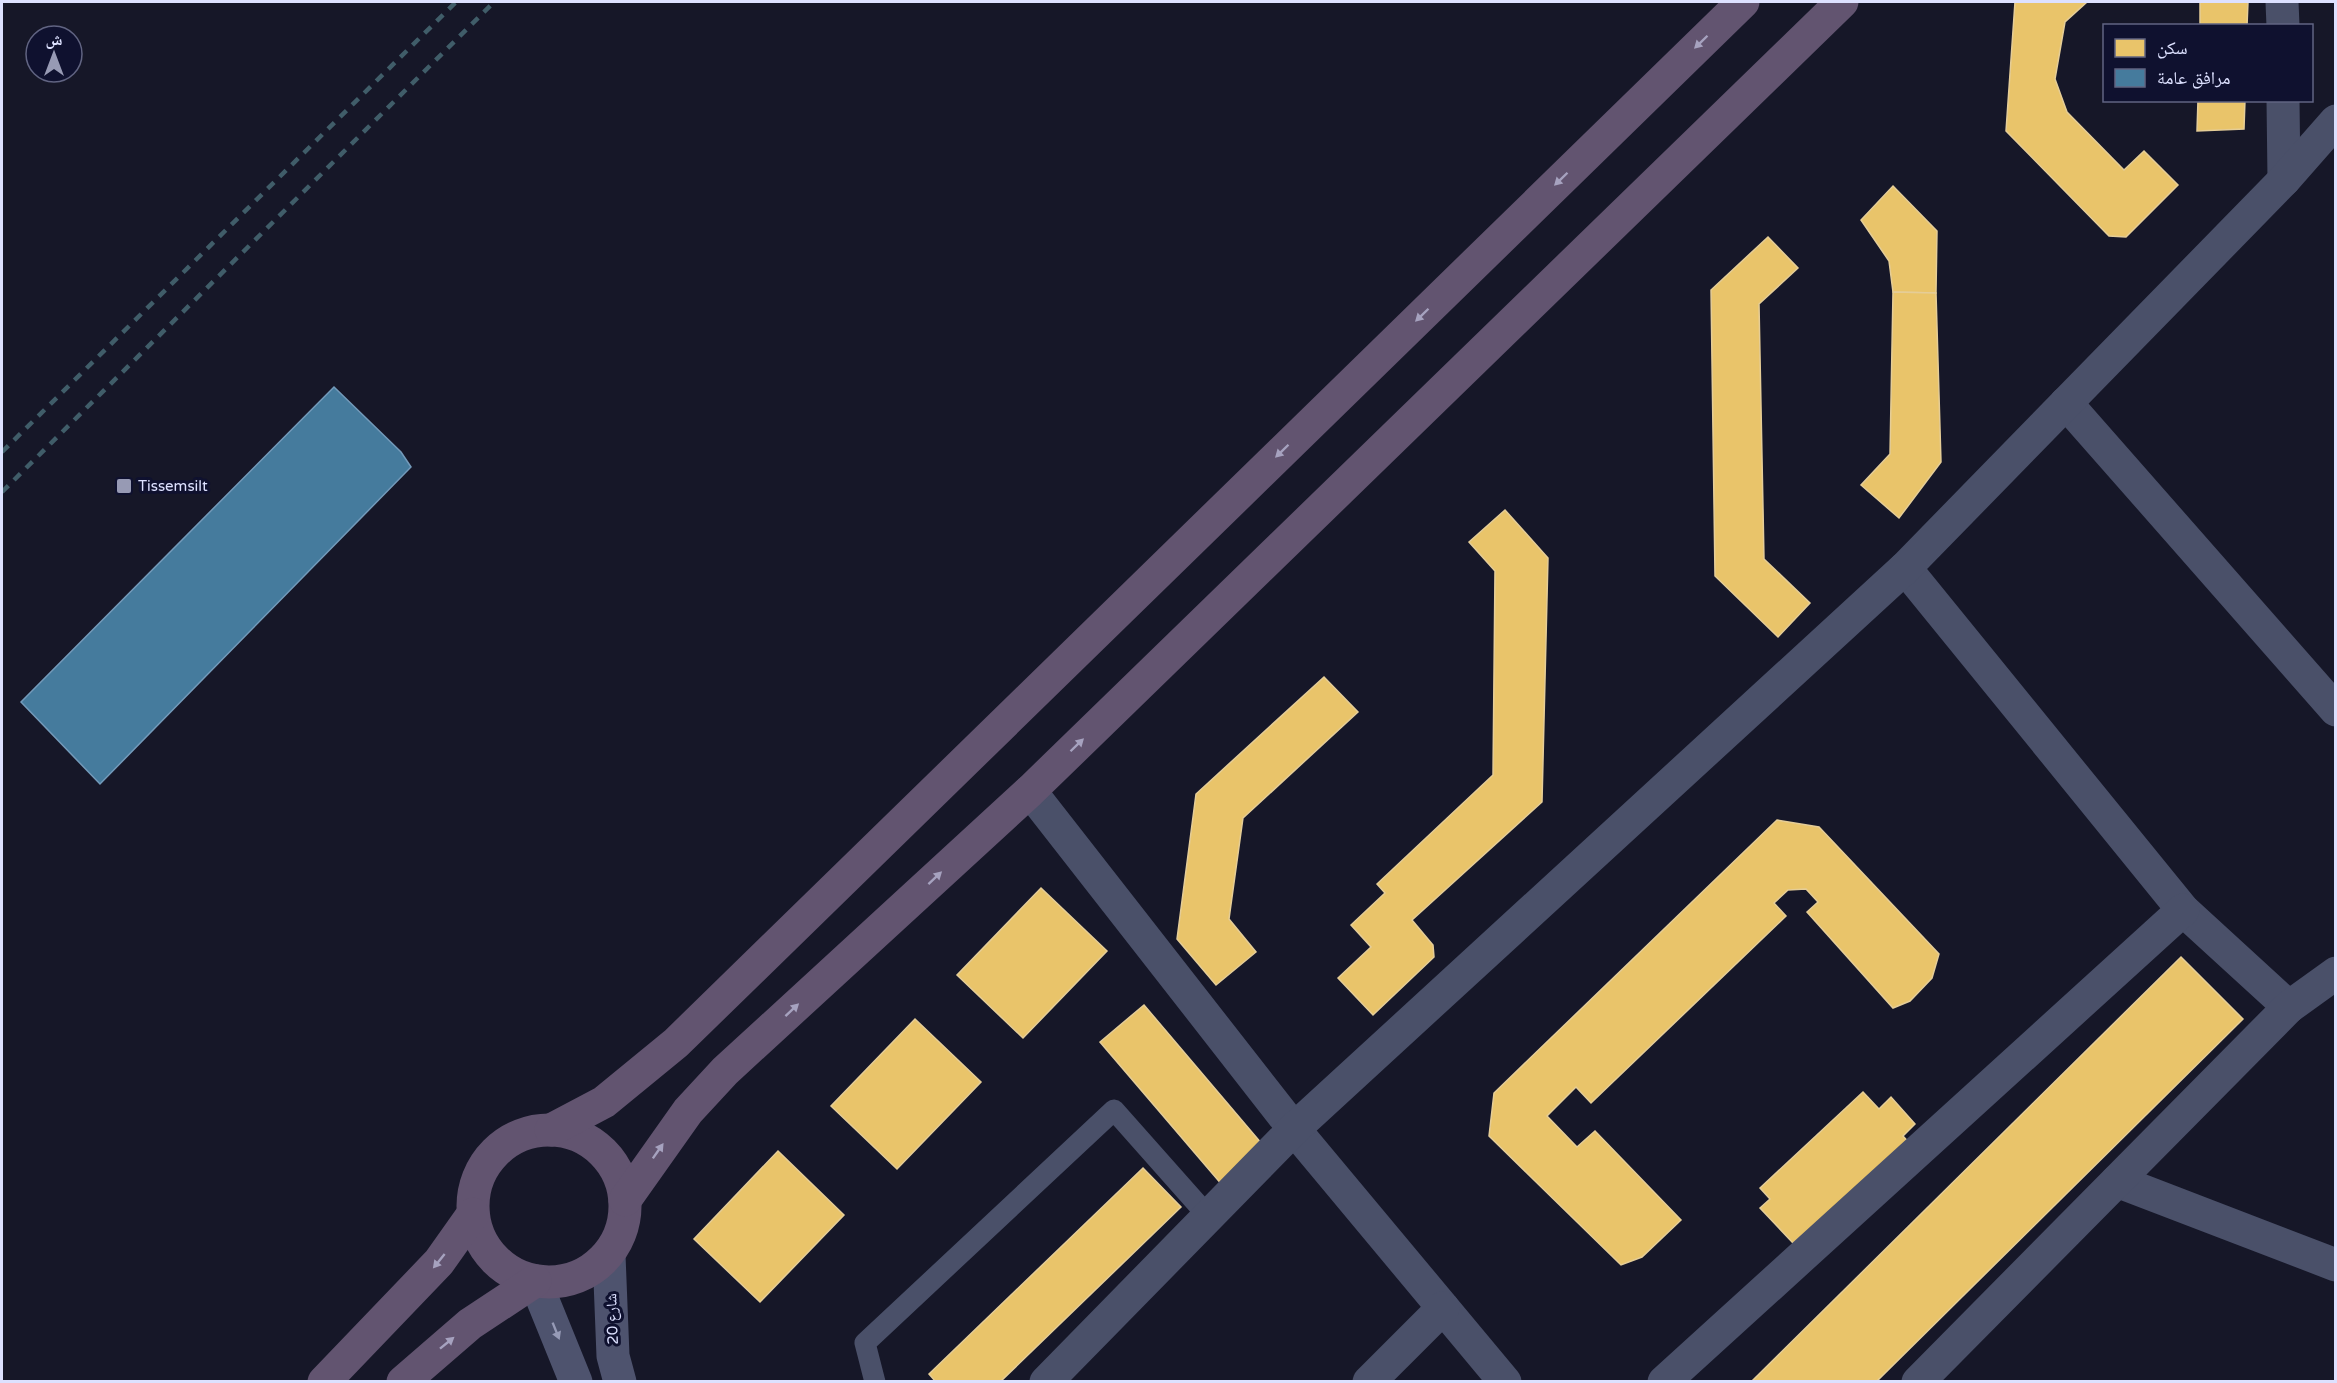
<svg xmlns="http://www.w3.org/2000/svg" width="2337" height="1383" viewBox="0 0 2337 1383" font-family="'Varela Round','Noto Naskh Arabic',sans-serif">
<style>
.homes{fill:#e9c46a;stroke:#e5cd97;stroke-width:1.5}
.public{fill:#457b9d;stroke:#739aba;stroke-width:1.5}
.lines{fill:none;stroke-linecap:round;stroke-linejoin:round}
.lane{stroke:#4a5069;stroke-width:21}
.street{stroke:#4a5069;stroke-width:33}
.secondary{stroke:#4e536e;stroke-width:33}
.highway{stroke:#625470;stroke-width:33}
.rail{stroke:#405d69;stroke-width:4.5;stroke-dasharray:9 8;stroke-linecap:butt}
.oneway{fill:#a6a2bf}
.oneway2{fill:#969ab6}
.poi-dot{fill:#979ab4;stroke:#0f112f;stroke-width:2}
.labels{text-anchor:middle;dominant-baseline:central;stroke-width:6;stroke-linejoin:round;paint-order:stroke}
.poi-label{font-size:15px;fill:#dde1ff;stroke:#0f112f;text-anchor:start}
.street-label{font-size:15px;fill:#dde1ff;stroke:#0f112f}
</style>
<rect width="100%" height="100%" fill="#161728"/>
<g class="homes">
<polygon points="2015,2 2087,2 2065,22 2055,79 2067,112 2124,170 2144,151 2178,185 2126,237 2109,236 2006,131"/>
<polygon points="2200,2 2248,2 2247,26 2200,26"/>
<polygon points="2198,100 2245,100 2244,129 2197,131"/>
<polygon points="1893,186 1937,231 1936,293 1893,292 1889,261 1861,220"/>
<polygon points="1768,237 1798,268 1759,304 1764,559 1810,603 1778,637 1715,576 1711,290"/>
<polygon points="1893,292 1936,293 1941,462 1899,518 1861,485 1890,454"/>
<polygon points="1505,510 1548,558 1542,802 1412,920 1433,945 1434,957 1373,1015 1338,978 1371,947 1351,925 1385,893 1377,884 1493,775 1495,571 1469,542"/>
<polygon points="1324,677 1358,712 1243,818 1229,919 1256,952 1216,985 1177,939 1196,794"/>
<polygon points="1777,820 1819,827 1939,954 1932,978 1910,1001 1893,1008 1807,912 1818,902 1806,889 1788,890 1774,903 1786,916 1591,1103 1576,1087 1547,1116 1577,1147 1595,1131 1681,1220 1642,1257 1621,1265 1489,1136 1494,1093"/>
<polygon points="1041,888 1107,951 1023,1038 957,975"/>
<polygon points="2181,957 2243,1019 1876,1382 1751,1382"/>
<polygon points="1144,1005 1267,1150 1223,1186 1100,1042"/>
<polygon points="915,1019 981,1082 897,1169 831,1106"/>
<polygon points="1863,1092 1879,1109 1891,1097 1915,1124 1903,1136 1911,1145 1793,1243 1760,1208 1770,1199 1760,1188"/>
<polygon points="778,1151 844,1215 760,1302 694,1239"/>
<polygon points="1143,1168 1181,1207 1000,1382 936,1382 929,1374"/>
</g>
<polygon class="public" points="334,387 401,452 411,467 100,784 21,702"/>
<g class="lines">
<polyline class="lane" points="875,1382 865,1343 1114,1110 1208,1216"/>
<g class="street">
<polyline points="2282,2 2283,26"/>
<polyline points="2283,100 2284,180"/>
<polyline points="2066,403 2336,710"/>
<polyline points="1905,568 2183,910 2289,1007"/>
<polyline points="1030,791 1294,1129 1505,1382"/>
<polyline points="2117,1181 2336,1265"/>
<polyline points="1046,1382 1294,1129 1905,568 2284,180 2336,121"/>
<polyline points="1369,1382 1443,1308"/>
<polyline points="1664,1382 2183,910"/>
<polyline points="1918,1382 2289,1007 2336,973"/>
</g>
<g class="secondary">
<polyline points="609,1255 613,1356 620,1382"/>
<polyline points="535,1281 576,1382"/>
</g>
<g class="highway">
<circle cx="549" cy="1206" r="76"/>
<polyline points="551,1130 604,1102 676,1043 1743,2"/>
<polyline points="625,1200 688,1111 725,1071 1030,791 1842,2"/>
<polyline points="324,1382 439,1262 473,1214"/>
<polyline points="403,1382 470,1324 535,1281"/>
</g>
<g class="rail">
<polyline points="2,452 456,2"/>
<polyline points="2,492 494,2"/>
</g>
</g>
<defs><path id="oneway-solid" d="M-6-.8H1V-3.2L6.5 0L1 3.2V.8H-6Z" transform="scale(1.5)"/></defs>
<g class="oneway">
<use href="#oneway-solid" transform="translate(1701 42) rotate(136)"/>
<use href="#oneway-solid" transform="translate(1561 179) rotate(136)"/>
<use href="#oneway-solid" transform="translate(1422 315) rotate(136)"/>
<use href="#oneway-solid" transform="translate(1282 451) rotate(136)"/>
<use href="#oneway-solid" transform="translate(1077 745) rotate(-44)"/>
<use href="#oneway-solid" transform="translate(935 878) rotate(-43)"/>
<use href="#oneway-solid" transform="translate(792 1010) rotate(-43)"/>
<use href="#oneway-solid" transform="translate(658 1151) rotate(-55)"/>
<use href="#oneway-solid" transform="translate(439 1261) rotate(129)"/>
<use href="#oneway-solid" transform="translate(447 1343) rotate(-39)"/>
</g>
<use class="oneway2" href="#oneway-solid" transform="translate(556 1331) rotate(68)"/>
<rect class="poi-dot" x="116" y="478" width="16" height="16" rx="3"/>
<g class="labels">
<g class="poi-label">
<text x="138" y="486">Tissemsilt</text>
</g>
<g class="street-label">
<text transform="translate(612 1319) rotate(-92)">شارع 20</text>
</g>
</g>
<rect width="2337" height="1383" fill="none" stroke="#dde1ff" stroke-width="6"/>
<rect x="2103" y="24" width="210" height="78" fill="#0f112f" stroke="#616482" stroke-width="1.5"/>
<rect x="2115" y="39" width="30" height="18" fill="#e9c46a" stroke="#616482" stroke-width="1.5"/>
<text x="2157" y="54" font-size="18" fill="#dde1ff">سكن</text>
<rect x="2115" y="69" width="30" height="18" fill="#457b9d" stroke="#616482" stroke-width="1.5"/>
<text x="2157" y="84" font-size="18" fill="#dde1ff">مرافق عامة</text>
<g transform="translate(54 54)"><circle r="28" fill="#0f112f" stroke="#616482" stroke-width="1.5"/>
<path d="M0-4.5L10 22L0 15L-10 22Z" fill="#979ab4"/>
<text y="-9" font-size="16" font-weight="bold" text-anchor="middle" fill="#dde1ff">ش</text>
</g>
</svg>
